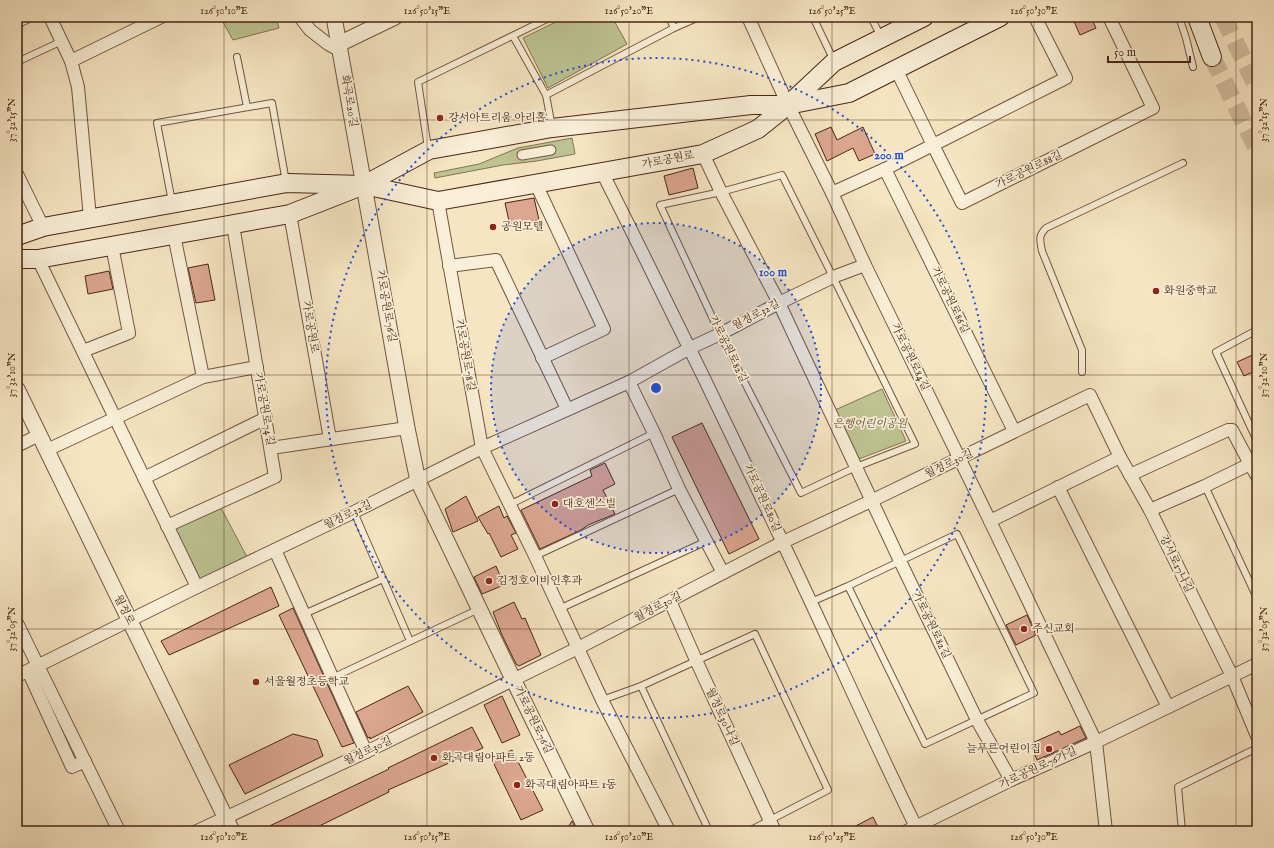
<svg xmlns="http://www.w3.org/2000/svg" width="1274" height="848" viewBox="0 0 1274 848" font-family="'IM FELL English','Noto Serif KR',serif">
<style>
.green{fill:#bdc492;stroke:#827554}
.building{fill:#dca691;stroke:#472615}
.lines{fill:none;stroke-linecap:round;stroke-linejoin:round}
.secondary-tunnel{stroke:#d3bf9f;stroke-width:18;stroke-dasharray:18 9;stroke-linecap:butt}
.service-casing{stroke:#735640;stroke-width:8}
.pedestrian-casing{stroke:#735640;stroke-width:11}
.minor-casing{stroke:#735640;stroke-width:14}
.tertiary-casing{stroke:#735640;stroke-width:17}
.secondary-casing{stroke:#472615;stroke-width:20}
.service{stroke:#f9eed7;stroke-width:6}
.pedestrian{stroke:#f9eed7;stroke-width:9}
.minor{stroke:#f9eed7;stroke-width:12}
.tertiary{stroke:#f9eed7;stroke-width:15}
.secondary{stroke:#f9eed7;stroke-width:18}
.ticks{fill:none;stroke:#472615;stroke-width:1;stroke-opacity:0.45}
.ring{fill:none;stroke:#1d4ed8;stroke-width:2;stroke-dasharray:2 4}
.poi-dot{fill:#8f2418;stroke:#f9eed7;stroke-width:1.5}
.labels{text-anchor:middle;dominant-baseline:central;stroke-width:3.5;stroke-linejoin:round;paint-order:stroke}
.street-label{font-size:11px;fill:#472615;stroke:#f9eed7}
.poi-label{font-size:11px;fill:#472615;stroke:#f9eed7;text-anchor:start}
.park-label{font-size:11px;font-style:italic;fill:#644e34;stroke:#f9eed7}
.centre{fill:#1d4ed8;stroke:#f9eed7;stroke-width:2}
.ring-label{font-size:12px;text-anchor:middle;font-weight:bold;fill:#1d4ed8;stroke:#f9eed7;stroke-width:3.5;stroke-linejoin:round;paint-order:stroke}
.neatline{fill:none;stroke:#472615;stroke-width:1.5}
.ticks-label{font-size:10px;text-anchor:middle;fill:#472615}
</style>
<rect width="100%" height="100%" fill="#f6e5c2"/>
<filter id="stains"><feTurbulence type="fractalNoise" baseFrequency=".005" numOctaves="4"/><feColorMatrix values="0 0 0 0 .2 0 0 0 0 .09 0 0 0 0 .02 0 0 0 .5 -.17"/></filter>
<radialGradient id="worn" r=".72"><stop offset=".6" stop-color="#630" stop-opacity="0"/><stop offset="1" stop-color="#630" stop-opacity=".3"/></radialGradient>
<g class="green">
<polygon points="220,17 280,17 281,19 277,21 279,28 233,40"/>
<polygon points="566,17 612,17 627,44 548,88 523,38"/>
<polygon points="572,138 575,154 537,161 503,165 435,178 434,173 479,164 518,148"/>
<polygon points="882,389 906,441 859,459 835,410"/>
<polygon points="220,506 247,557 198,581 172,529"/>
</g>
<g class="building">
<polygon points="1072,17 1091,17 1096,28 1080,35"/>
<polygon points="831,127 837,140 863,127 875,154 859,161 853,148 827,161 815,134"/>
<polygon points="693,168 698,188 669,195 664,176"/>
<polygon points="534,198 539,220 510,226 505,203"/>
<polygon points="208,264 215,300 196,303 188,268"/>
<polygon points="109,271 113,289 88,294 85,276"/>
<polygon points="1257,353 1257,370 1244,376 1237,362"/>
<polygon points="702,423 759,539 729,554 672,437"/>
<polygon points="605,463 615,484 603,490 615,514 588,525 581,530 540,549 521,510 592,476 590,470"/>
<polygon points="466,496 478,521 453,532 445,509"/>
<polygon points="499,506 504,518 507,516 516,533 511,535 518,549 501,557 489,533 488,534 478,517"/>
<polygon points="496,566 504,585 482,594 474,577"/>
<polygon points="271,587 279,606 169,655 161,641"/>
<polygon points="514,602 522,619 525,618 541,655 519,666 516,664 502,635 493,612"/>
<polygon points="293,608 354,743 342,747 279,615"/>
<polygon points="1027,615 1036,635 1016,645 1006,625"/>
<polygon points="408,686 423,712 370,739 370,737 368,738 356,712"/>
<polygon points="502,696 520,735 502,743 484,705"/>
<polygon points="1080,726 1086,738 1037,760 1030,744 1059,731 1061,735"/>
<polygon points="472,727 483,748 388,790 389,792 309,831 259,831 389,769 388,768"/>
<polygon points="293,734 317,740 323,756 245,794 229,765"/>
<polygon points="512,750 543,810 521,820 492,760"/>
<polygon points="873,817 880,831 846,831"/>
<polygon points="572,821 577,831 566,831 570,824"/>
</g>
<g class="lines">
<g class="secondary-tunnel">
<polyline points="1223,17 1257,87"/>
<polyline points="1212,57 1257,149"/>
</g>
<defs>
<g id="service">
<polyline points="669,17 674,28"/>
<polyline points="813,17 834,61"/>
<polyline points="871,17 881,37"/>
<polyline points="1179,17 1186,38 1193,67"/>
<polyline points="17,25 33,17"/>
<polyline points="513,36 546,95 552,127"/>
<polyline points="237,57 247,107"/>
<polyline points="17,62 62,41"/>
<polyline points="546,95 674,28 699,17"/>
<polyline points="428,148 418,82 551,17"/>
<polygon points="782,175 833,277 915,444 856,467 801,493 720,334 660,205 721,192"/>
<polyline points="172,202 157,123 272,103 286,182"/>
<polyline points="1257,330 1216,352 1257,441"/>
<path d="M1082,372V350L1042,251C1040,240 1038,236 1046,228L1183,163"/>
<polyline points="1205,486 1257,598"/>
<polyline points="509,505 654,433"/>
<polyline points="354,512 410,641"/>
<polyline points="535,556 679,489"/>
<polyline points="811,602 848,586 957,534 1034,693 925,744 848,586"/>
<polyline points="559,609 707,541"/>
<polyline points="304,614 383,579"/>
<polyline points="332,678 479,609"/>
<polyline points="641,686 709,831"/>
<polyline points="602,700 641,686 755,634 828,790 749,831"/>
<polyline points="1182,831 1178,787 1257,748"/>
</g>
<polyline id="pedestrian" points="522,155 551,150"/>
<g id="minor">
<polyline points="50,17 71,61 78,87 90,218"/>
<polyline points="300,17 310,30 328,44 341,51"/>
<polyline points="748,17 788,105 832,193 865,265 990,521 1096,742 1106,831"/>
<polyline points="71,61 161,17"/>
<polyline points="896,69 933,145 1066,78 1035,17"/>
<polyline points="703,154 721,192 779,303 900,561 977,720 1011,780"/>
<polyline points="885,169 1014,431"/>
<path d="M602,172C664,295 724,418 783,543C828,637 870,733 916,827"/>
<polyline points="17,174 43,227"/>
<polyline points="536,184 604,329 542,358"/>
<polyline points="832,193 885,169 933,145 962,203 1153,108 1109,17"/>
<polyline points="438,201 482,448 535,556 602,700 669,831"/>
<polyline points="290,214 330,439"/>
<polyline points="174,235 203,377"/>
<polyline points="38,259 197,587"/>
<polyline points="449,266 496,260 567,409"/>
<polyline points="83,351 129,333 112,246"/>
<polyline points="629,382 654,433 679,489 723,573"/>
<polyline points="17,446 39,435"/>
<polyline points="271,448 407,428"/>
<polyline points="47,450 203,377 257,367"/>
<polyline points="1130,475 1228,430 1232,430 1250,464"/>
<polyline points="144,478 266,418"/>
<polyline points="1058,487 1168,707"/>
<polyline points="1150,510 1205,486 1250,464 1257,476"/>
<polyline points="990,521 1120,457"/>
<polyline points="167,526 275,477 233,225"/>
<polyline points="275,550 366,752"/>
<polyline points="670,601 696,660 770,821 775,831"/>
<polyline points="17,623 119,831"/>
<polyline points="28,671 72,767 85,761"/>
<polyline points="17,676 197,587 354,512 482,448 629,382 690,348 720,334 779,303 833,277 865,265"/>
<polyline points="197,831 366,752 582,646 783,542 871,501 1090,395 1120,457 1150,510 1232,676 1257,736"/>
<polyline points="907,831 1011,780 1096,742 1257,664"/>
</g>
<g id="tertiary">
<polyline points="334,17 407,428 418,481 513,679 587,831"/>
<polyline points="339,44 395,17"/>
<polyline points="17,389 232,831"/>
</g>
<g id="secondary">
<polyline points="1197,17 1212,57"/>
<polyline points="17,236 43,227 287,183 364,185 429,150 552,128 751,105 788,105 834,62 924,17"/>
<polyline points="17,259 38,259 290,214 364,185 438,201 602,172 703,154 758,129 788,105 849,93 1000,17"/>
</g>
</defs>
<use href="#service" class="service-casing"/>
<use href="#pedestrian" class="pedestrian-casing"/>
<use href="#minor" class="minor-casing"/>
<use href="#tertiary" class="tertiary-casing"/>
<use href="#secondary" class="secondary-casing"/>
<use href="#service" class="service"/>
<use href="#pedestrian" class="pedestrian"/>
<use href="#minor" class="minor"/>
<use href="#tertiary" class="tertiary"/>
<use href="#secondary" class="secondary"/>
</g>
<path class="ticks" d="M22,17V831M224,17V831M427,17V831M629,17V831M832,17V831M1034,17V831M1236,17V831M17,120H1257M17,375H1257M17,629H1257"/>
<circle cx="656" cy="388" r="165" fill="#1d4ed8" fill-opacity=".12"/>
<g class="ring">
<circle cx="656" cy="388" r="165"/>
<circle cx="656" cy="388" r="330"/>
</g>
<g class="poi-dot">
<circle cx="440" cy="118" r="4"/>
<circle cx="493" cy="227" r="4"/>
<circle cx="1156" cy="291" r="4"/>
<circle cx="555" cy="504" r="4"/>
<circle cx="489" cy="581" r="4"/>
<circle cx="1024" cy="629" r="4"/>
<circle cx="256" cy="682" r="4"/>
<circle cx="1049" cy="749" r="4"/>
<circle cx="434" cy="758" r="4"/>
<circle cx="517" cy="785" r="4"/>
</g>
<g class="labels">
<g class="street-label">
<text transform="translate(349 101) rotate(80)">화곡로20길</text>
<text transform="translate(668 160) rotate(-11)">가로공원로</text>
<text transform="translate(1029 170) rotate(-26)">가로공원로88길</text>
<text transform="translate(950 300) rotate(64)">가로공원로86길</text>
<text transform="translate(386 306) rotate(80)">가로공원로76길</text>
<text transform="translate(756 315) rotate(-28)">월정로32길</text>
<text transform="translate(310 327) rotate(80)">가로공원로</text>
<text transform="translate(728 349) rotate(64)">가로공원로82길</text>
<text transform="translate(465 355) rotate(80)">가로공원로78길</text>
<text transform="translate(910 357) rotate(64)">가로공원로84길</text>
<text transform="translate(264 409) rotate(80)">가로공원로74길</text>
<text transform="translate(949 464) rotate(-26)">월정로30길</text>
<text transform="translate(762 498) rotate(65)">가로공원로80길</text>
<text transform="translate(348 515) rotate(-26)">월정로32길</text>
<text transform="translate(1176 564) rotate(64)">강서로17나길</text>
<text transform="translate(658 607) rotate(-27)">월정로30길</text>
<text transform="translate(124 610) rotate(64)">월정로</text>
<text transform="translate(931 625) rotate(64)">가로공원로82길</text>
<text transform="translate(722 717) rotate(65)">월정로30나길</text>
<text transform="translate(533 720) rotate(64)">가로공원로76길</text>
<text transform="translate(368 751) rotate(-26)">월정로30길</text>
<text transform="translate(1038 768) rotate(-25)">가로공원로76가길</text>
</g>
<g class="poi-label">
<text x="448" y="118">강서아트리움 아리홀</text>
<text x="501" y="227">공원모텔</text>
<text x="1164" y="291">화원중학교</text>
<text x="563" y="504">대호센스빌</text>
<text x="497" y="581">김정호이비인후과</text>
<text x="1032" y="629">주신교회</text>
<text x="264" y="682">서울월정초등학교</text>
<text x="1041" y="749" text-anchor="end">늘푸른어린이집</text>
<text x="442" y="758">화곡대림아파트 2동</text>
<text x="525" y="785">화곡대림아파트 1동</text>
</g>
<g class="park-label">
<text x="870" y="424">은행어린이공원</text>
</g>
</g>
<circle cx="656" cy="388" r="6" class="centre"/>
<g class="ring-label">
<text x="889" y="159">200 m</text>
<text x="773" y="276">100 m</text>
</g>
<rect width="1274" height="848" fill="none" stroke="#f6e5c2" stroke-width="44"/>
<path d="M1108 56v6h82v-6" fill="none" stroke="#472615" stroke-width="2"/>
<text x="1114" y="56" font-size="12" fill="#472615" stroke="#f9eed7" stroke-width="3" paint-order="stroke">50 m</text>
<rect x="22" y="22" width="1230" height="804" class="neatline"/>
<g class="ticks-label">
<text x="224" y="14">126°50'10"E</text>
<text x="427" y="14">126°50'15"E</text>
<text x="629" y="14">126°50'20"E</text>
<text x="832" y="14">126°50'25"E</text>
<text x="1034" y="14">126°50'30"E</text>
<text transform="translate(11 120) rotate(-90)" y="4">37°32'15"N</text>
<text transform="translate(1263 120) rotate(-90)" y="4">37°32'15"N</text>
<text transform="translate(11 375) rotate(-90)" y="4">37°32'10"N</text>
<text transform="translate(1263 375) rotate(-90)" y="4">37°32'10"N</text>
<text transform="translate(11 629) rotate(-90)" y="4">37°32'05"N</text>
<text transform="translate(1263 629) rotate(-90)" y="4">37°32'05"N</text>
<text x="224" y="840">126°50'10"E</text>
<text x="427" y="840">126°50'15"E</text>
<text x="629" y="840">126°50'20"E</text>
<text x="832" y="840">126°50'25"E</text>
<text x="1034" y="840">126°50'30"E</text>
</g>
<rect width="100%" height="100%" filter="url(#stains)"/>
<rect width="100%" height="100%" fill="url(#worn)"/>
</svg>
